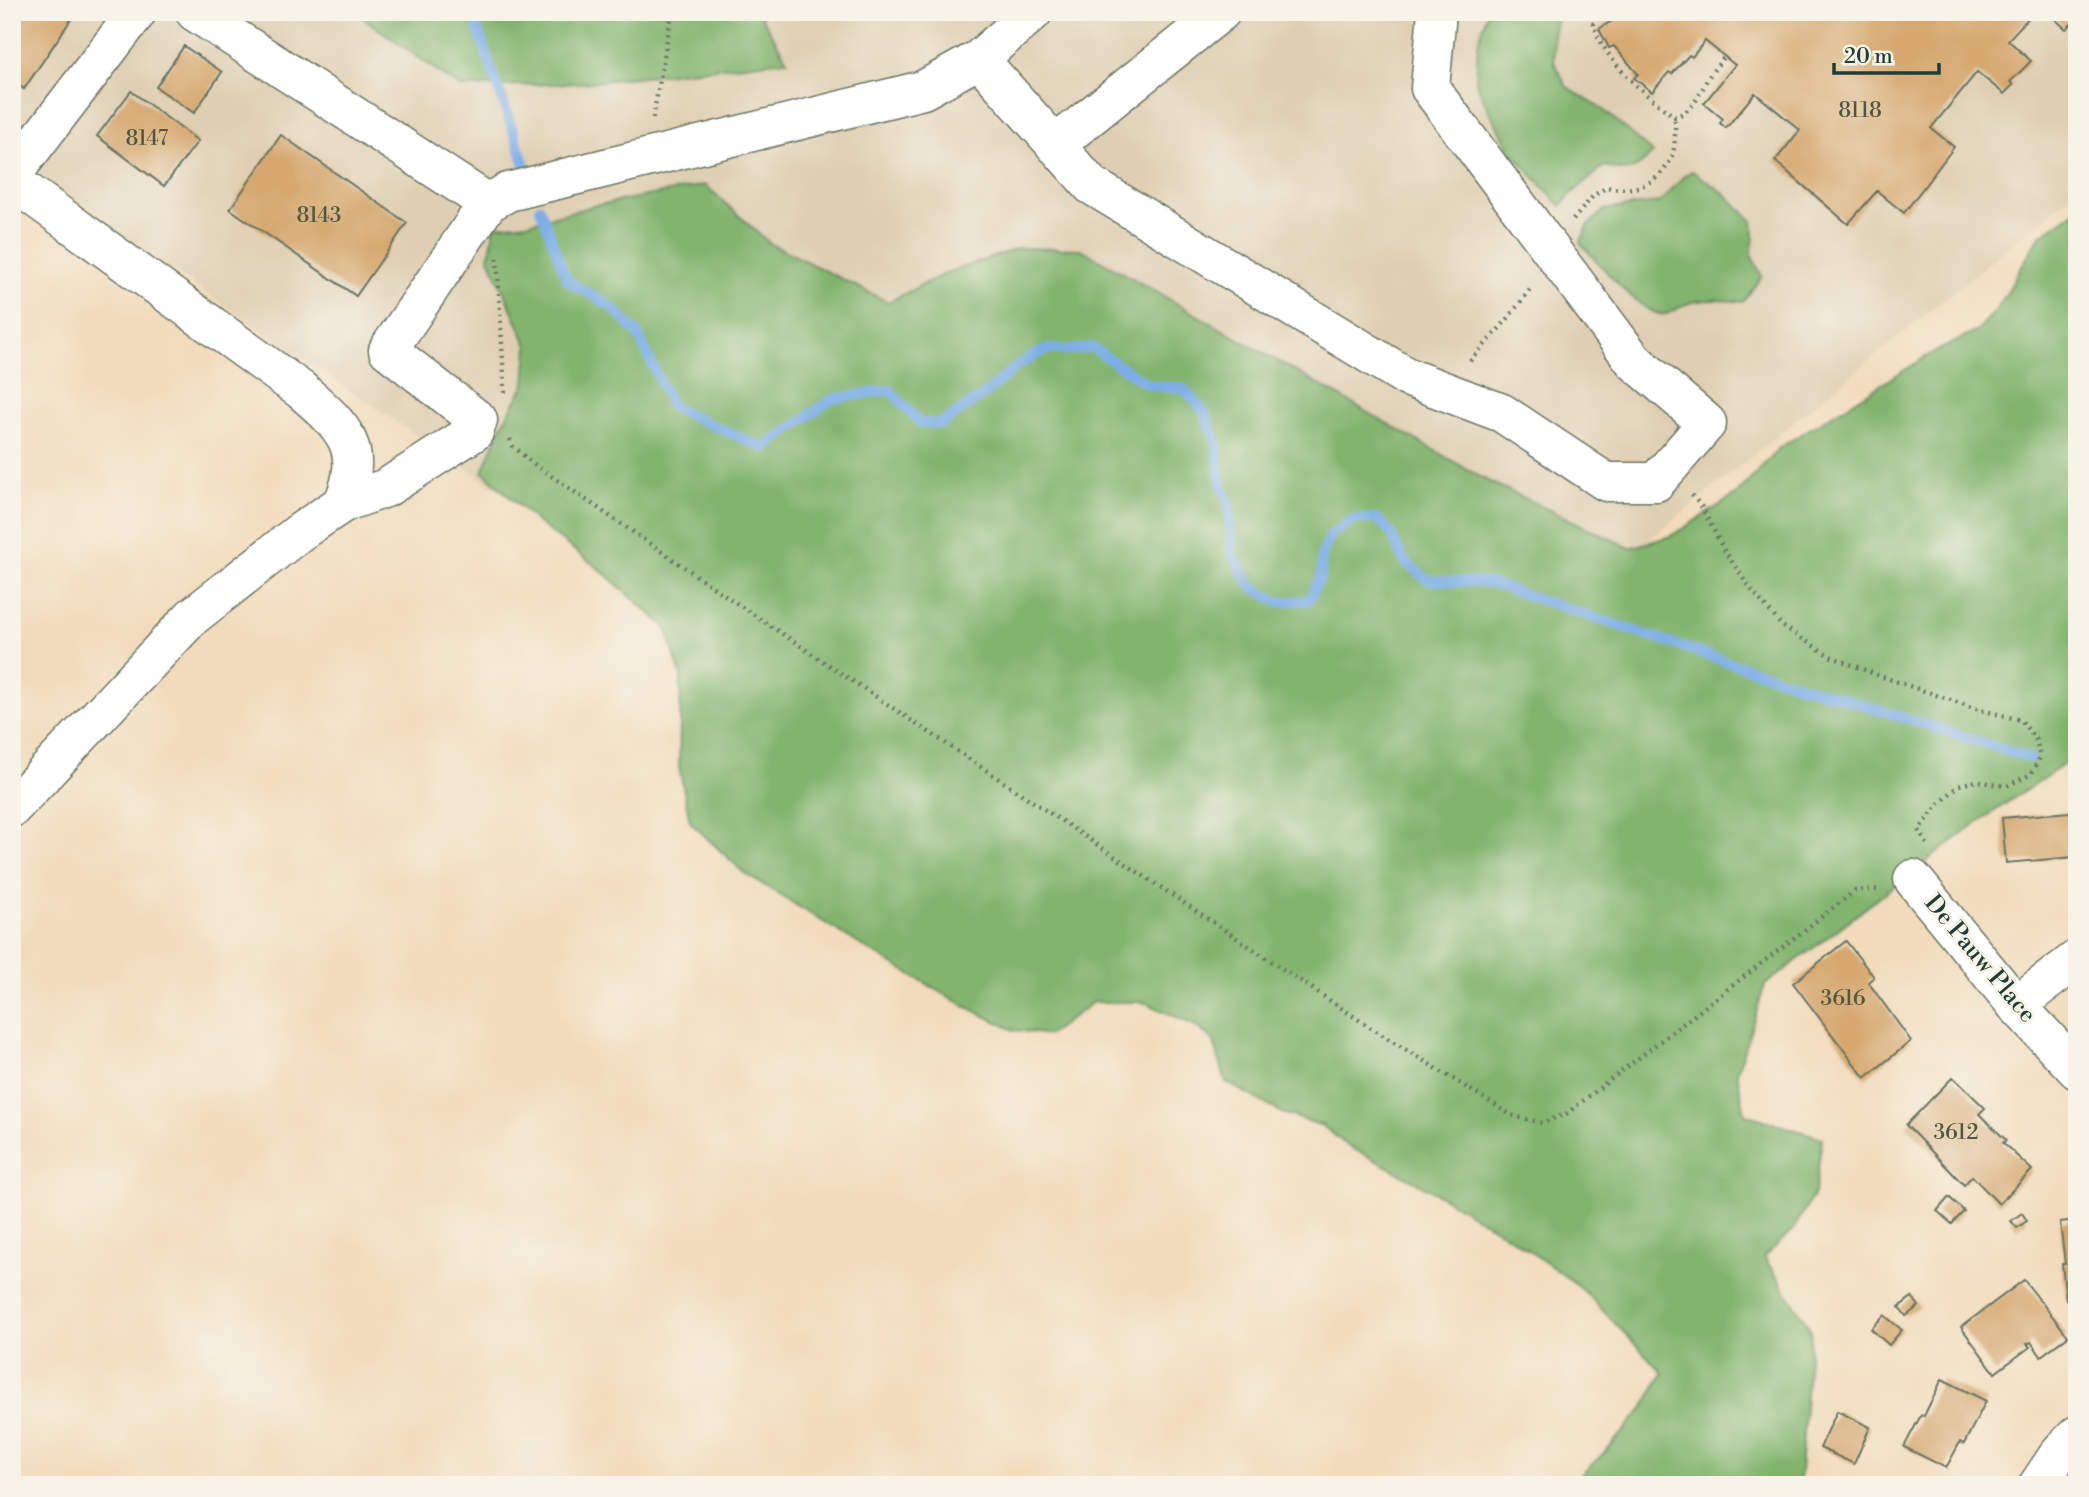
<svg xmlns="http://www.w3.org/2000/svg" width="2089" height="1497" viewBox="0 0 2089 1497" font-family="'Libre Bodoni',serif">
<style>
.built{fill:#dfcfb2}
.forest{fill:#82b46e;stroke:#507851;stroke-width:2}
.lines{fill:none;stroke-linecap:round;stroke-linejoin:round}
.stream{stroke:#7bade7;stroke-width:10}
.building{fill:#d6a870}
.minor-casing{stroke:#697463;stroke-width:41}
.path{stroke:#697463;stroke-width:4.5;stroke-dasharray:2 5;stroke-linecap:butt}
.minor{stroke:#fff;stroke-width:38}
.labels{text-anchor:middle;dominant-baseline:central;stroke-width:6;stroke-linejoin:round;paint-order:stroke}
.number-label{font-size:21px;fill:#4d5843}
.street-label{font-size:24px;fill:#1f3d34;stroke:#f7f3e8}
</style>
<rect width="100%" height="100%" fill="#f7f3e8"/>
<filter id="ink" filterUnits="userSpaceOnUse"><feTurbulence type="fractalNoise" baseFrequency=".0143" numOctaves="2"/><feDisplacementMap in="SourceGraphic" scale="14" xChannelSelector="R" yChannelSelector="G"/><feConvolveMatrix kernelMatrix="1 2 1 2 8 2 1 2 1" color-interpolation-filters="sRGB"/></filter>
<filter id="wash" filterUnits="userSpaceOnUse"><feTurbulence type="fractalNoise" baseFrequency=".00686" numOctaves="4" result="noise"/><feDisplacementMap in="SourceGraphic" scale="28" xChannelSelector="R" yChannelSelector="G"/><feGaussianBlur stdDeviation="1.57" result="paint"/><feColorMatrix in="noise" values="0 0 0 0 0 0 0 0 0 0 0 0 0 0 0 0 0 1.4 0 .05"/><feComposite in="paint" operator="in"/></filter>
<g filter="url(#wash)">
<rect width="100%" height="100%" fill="#f2dbbb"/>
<polygon class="built" points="12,12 2077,12 2077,191 1161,938 12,162"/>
<g class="forest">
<polygon points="355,12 758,12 787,60 582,83 460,87"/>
<path d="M1487,12H1558L1553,35L1554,61L1566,86L1606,112L1653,153C1633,172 1631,174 1604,166L1569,196L1561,206L1513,154L1489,111L1476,82L1478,44Z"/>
<path d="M1692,171L1724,193L1753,221L1754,237L1751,255L1762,276L1743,302C1725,300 1708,298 1689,303C1681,305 1673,313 1665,314C1643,318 1596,259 1580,243L1588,226L1604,210L1660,202L1684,176Z"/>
<polygon points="705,185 769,243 888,302 946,273 1019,248 1081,249 1488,481 1630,548 1671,536 1737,494 1779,448 1927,356 1977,331 1997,309 2039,237 2077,210 2077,756 1978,822 1765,985 1737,1072 1745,1114 1822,1138 1815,1192 1793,1230 1764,1257 1811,1330 1799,1485 1570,1485 1605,1452 1642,1410 1663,1373 1579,1286 1511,1238 1413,1180 1346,1145 1323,1126 1282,1113 1226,1082 1214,1042 1198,1027 1144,1002 1093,1002 1049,1035 1014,1030 967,1007 872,952 744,873 690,822 679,767 681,676 666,627 598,568 538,523 483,472 500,429 525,384 528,346 489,258 495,226 528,223 593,206"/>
</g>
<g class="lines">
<g class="stream">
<polyline points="472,12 525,165"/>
<polyline points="540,208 567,280 612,307 638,334 672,407 764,448 832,399 890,390 920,423 941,424 985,394 1019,364 1047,349 1076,350 1091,347 1149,385 1184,389 1204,411 1217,444 1220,479 1230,509 1231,552 1251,586 1278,602 1309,600 1321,575 1322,553 1331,535 1354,519 1378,519 1391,533 1404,561 1428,580 1490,583 1719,659 2030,758"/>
</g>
</g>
<g id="blocks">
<g class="building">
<polygon points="12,12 76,12 24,89 12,80"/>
<polygon points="1618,12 1807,12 1812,17 1816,12 2034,12 2008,40 2031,61 2010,82 2013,85 2004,94 1977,72 1931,128 1954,147 1904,213 1877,191 1848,224 1775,161 1800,130 1755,93 1726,128 1720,123 1723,119 1704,103 1735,65 1705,41 1692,57 1689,55 1672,74 1669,72 1652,92 1634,78 1638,74 1614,46 1609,48 1599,29 1621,15"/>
<polygon points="2047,12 2077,12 2073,16 2076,20 2066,29"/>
<polygon points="184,46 222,72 194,113 156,87"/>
<polygon points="131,91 198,141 164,186 97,136"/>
<polygon points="281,135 407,223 356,296 230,209"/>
<polygon points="2070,812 2077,814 2077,849 2073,850 2074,857 2006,863 2002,818"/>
<polygon points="1846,941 1874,977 1868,982 1911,1041 1865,1078 1793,983"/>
<polygon points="1953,1077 1985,1108 1979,1114 2006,1140 2003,1143 2032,1170 1999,1204 1972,1176 1964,1185 1906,1125"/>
<polygon points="1949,1197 1964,1211 1952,1224 1937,1211"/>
<polygon points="2022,1213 2027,1221 2017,1228 2011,1221"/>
<polygon points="2077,1220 2077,1299 2066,1300 2062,1264 2065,1264 2060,1222"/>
<polygon points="2024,1280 2068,1336 2041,1356 2031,1342 2027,1344 2030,1347 1995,1373 1961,1327"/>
<polygon points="1912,1297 1919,1306 1906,1316 1899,1307"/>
<polygon points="1884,1315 1902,1330 1889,1345 1871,1329"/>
<polygon points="1942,1379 1986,1401 1964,1444 1960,1442 1946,1468 1904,1447 1921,1415 1924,1416"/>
<polygon points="1837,1411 1870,1427 1854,1464 1820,1448"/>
</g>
</g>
</g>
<g filter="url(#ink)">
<use href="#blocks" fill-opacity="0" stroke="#697463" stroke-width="2"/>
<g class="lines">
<defs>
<g id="minor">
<polyline points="195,12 488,203"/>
<polyline points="979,59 1091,185 1407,377 1502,413 1606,482 1656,482 1707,423 1634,361 1430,88 1437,12"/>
<polyline points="1055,145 1221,12"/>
<polyline points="12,175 137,12"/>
<path d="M12,181L301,390C342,426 367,446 343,503"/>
<polyline points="12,808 192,617 300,532 343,503 386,488 474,432 478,420 388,350 488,203 508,192 923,90 979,59 1033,12"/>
<polyline points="1913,879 2016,1005 2077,1070"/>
<polyline points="2016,1005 2077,959"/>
<polyline points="2038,1485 2060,1452 2077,1435"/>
</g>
</defs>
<use href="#minor" class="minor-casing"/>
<g class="path">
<polyline points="1374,12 1399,15"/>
<path d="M1603,12L1593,24C1606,63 1643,93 1675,117C1692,110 1697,100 1705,84C1709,74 1718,65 1725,56"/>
<polyline points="653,118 672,12"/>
<path d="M1573,220L1593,196L1607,187C1634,193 1661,184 1672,156C1676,145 1675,129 1675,117"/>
<polyline points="497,258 505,396"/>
<polyline points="1470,361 1506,321 1532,287"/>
<polyline points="510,439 513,446 531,462 751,613 1371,1028 1511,1115 1542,1123 1566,1114 1855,891 1880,889"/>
<polyline points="1692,495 1701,506 1724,550 1750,588 1782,626 1830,656 1880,676 1977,709 2021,720 2036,740 2040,757 2031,774 2007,786 1977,781 1959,785 1939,804 1919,830 1927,844"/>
</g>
<use href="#minor" class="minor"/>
</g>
</g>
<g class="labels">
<g class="number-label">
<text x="1860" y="111">8118</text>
<text x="147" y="139">8147</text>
<text x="319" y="216">8143</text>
<text x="1843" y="999">3616</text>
<text x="1956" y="1133">3612</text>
</g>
<g class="street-label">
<text transform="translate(1980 959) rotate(50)">De Pauw Place</text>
</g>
</g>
<rect width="2089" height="1497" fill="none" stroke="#f7f3e8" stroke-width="42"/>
<path d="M1834 63v10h105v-10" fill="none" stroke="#1f3d34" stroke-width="3.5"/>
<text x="1844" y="63" font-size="21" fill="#1f3d34" stroke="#f7f3e8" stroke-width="5" paint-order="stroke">20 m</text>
</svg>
